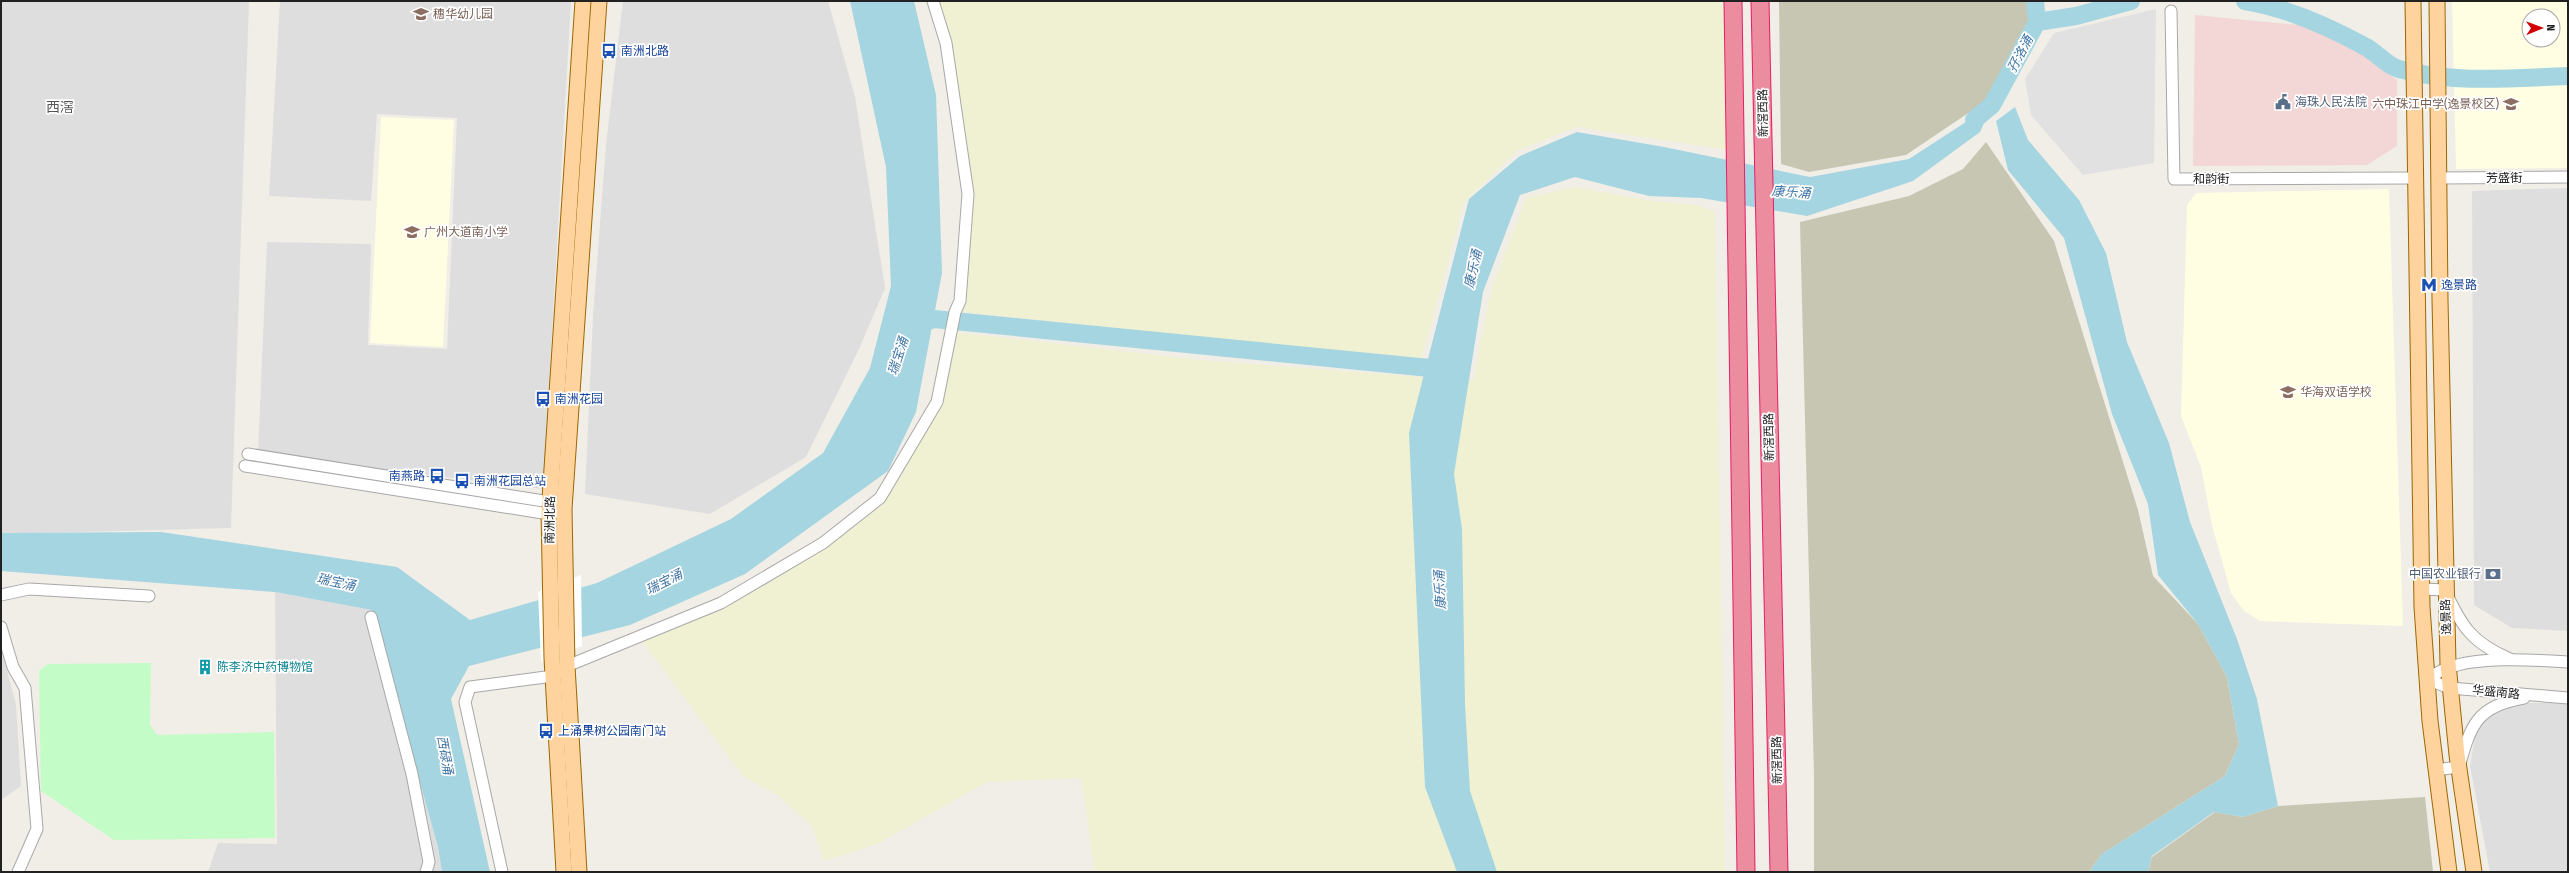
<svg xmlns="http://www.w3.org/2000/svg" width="2569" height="873" viewBox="0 0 2569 873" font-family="'Fira Sans Condensed','Noto Sans SC',sans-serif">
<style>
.residential{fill:#dfdede}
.commercial{fill:#f3d6d6}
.education{fill:#fffee2;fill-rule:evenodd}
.construction{fill:#c7c6b2}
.farmland{fill:#eff1d2}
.park{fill:#c3fcc6}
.parking{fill:#e1e1e1}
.water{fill:#a5d5e1}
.pier{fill:#fff}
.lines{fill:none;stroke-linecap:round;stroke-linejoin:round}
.river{stroke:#a5d5e1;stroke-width:18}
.minor-casing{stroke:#a8a8a8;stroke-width:13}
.major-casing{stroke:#9d6600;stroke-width:17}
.highway-casing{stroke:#e41f67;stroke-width:19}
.minor{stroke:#fff;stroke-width:11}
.major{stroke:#ffd39e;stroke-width:15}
.highway{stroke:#ec8c9f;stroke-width:17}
.labels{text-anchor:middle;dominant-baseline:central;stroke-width:3.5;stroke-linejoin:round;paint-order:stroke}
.education-label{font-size:12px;fill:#785e54;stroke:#fff;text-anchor:start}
.transit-label{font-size:12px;fill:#164399;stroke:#fff;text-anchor:start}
.service-label{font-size:12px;fill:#4e5e75;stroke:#fff;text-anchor:start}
.street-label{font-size:12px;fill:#212121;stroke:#fff}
.culture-label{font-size:12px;fill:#0d838f;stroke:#fff;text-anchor:start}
.water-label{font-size:13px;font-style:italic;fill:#4276a6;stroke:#fff}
.quarter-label{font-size:14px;fill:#545454;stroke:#fff}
</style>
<rect width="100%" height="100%" fill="#f1eee7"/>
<g class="residential">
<polygon points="1,1 249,1 231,528 1,534"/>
<polygon points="280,1 571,1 543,489 258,454 267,242 371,244 368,345 447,349 457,118 377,114 371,201 269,196"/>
<polygon points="623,1 828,1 855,97 885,288 859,349 806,457 710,514 585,494 593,316 606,145"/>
<polygon points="2568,188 2568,631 2512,628 2474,605 2472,191"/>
<polygon points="275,592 372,610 438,847 442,872 208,872 218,843 277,844"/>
<polygon points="1,647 16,705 21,786 1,800"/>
<polygon points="2524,703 2568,703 2568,872 2490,872 2470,766 2476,731 2490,713"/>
</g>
<polygon class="commercial" points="2195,15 2299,25 2343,41 2397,80 2397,146 2367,165 2193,166"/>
<g class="education">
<path d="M2452,1H2568V168L2456,169ZM2529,16H2553V40H2529Z"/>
<polygon points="381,117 454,120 443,347 370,343"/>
<polygon points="2389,189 2403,626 2260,621 2244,611 2231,593 2212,525 2201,467 2181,416 2187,205 2196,193"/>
</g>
<g class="construction">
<polygon points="1779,1 2028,1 2031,21 1986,101 1906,155 1809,172 1781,164"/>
<polygon points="1986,142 2054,241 2138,510 2153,576 2198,624 2227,677 2239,744 2225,776 2102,854 2089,872 1814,872 1814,776 1800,222 1909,196 1963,169"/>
<polygon points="2425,797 2433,872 2148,872 2152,857 2215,812 2243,817 2278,806"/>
</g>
<g class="farmland">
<polygon points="940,1 1723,1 1728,150 1576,127 1517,151 1464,202 1421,362 963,312 972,180 952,51"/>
<polygon points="1575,187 1653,201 1698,205 1715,212 1725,872 1095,872 1081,778 987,782 877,844 824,861 812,826 776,794 744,777 643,642 860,523 890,479 928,410 944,331 1202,360 1473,381 1491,290 1526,198"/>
</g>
<polygon class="park" points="151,663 150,725 157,735 274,732 275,838 114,840 41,791 39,671 48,664"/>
<polygon class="parking" points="2156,9 2154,163 2083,175 2031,115 2025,79 2054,33"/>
<g class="water">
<polygon points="850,1 914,1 936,95 942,273 916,412 888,471 745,574 630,625 469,666 451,699 490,872 442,872 438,847 372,610 275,592 1,571 1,533 161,532 397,567 470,620 597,583 731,519 823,453 870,368 891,286 886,167"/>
<polygon points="1992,105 1980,132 1913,181 1807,216 1701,198 1649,196 1575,177 1520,195 1483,292 1454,474 1462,529 1465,704 1470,791 1497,872 1457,872 1425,787 1409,433 1469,199 1520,156 1577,132 1664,147 1810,177 1909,159"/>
<polygon points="2015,107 2028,140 2079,200 2106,253 2127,342 2169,443 2190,522 2237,639 2257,699 2278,806 2243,817 2214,812 2152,856 2148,872 2089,872 2102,854 2225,776 2239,744 2227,677 2198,624 2158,575 2148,504 2112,414 2064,238 2008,170 1996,121"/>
</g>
<polygon class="pier" points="581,575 582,646 541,662 538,592"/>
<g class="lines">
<g class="river">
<path d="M2245,1C2288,8 2328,26 2366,47C2377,53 2387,66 2399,69C2454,84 2511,78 2568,76"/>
<polyline points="2037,22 2076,16 2131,1"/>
<polyline points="1974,120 1992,105 2037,22 2035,1"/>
<polyline points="910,326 934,319 1450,370"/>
</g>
<defs>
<g id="minor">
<polyline points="2171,11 2174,179 2415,178"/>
<polyline points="2439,178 2568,177"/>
<polyline points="248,454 550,502 557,505"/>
<polyline points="245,466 549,514 556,512"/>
<path d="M2422,589L2445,590C2461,626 2472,643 2510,659"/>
<polyline points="1,595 29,589 149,596"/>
<polyline points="371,617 412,774 429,862 426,872"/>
<polyline points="1,627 13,667 25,688 37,829 18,872"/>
<path d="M2426,679C2433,676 2440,670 2448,668C2478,656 2535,660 2568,662"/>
<polyline points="2426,679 2450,688 2568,698"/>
<path d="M2435,770L2459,767C2471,724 2477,706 2524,698"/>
<polyline points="502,872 465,702 470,687 553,676 567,666 721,603 823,543 880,498 937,402 955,312 960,301 968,194 946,43 933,1"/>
</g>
<g id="major">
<polyline points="2413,1 2422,607 2430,721 2449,872"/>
<polyline points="2437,1 2440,300 2448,664 2457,755 2474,872"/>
<polyline points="564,872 552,658 549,514 583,1"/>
<polyline points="579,872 567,666 564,509 599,1"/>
</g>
<g id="highway">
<polyline points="1733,1 1746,872"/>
<polyline points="1760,1 1779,872"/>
</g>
</defs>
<use href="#minor" class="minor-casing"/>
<use href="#major" class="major-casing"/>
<use href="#highway" class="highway-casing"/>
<use href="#minor" class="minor"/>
<use href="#major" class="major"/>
<use href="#highway" class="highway"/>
</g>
<defs>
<symbol id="school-bare" viewBox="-9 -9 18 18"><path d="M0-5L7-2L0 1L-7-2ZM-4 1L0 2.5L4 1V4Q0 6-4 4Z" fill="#8d6e63" stroke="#fff" stroke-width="2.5" paint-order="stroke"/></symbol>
<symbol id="bus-bare" viewBox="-9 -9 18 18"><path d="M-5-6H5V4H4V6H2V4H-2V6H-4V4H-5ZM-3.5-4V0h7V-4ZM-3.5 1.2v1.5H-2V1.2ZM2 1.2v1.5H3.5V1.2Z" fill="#1a4fb4" stroke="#fff" stroke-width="2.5" paint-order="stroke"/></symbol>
<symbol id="civic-bare" viewBox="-9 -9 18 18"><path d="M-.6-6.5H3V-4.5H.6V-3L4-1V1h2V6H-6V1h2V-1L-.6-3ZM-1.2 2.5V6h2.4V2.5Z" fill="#5c6f8a" stroke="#fff" stroke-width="2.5" paint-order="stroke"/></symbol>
<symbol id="metro-bare" viewBox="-9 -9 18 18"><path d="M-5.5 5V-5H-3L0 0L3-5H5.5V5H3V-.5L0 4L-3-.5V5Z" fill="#1a4fb4" stroke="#fff" stroke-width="2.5" paint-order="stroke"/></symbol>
<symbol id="bank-bare" viewBox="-9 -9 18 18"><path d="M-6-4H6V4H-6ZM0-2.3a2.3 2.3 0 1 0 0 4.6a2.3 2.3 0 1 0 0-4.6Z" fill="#5c6f8a" stroke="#fff" stroke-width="2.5" paint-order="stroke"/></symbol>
<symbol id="building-bare" viewBox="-9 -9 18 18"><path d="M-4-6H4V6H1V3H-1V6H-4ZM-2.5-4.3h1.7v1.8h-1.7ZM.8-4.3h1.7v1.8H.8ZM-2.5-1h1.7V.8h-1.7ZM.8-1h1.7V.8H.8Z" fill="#0f9aa8" stroke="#fff" stroke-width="2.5" paint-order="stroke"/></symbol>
</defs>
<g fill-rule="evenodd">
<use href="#school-bare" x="410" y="3" width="22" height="22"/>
<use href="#bus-bare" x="598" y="40" width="22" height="22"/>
<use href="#civic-bare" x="2272" y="91" width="22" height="22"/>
<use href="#school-bare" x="2500" y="93" width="22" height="22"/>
<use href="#school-bare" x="401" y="221" width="22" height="22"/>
<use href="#metro-bare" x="2418" y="274" width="22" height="22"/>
<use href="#school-bare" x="2277" y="381" width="22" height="22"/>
<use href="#bus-bare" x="532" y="388" width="22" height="22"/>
<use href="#bus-bare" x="426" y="465" width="22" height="22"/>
<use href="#bus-bare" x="451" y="470" width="22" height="22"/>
<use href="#bank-bare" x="2482" y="563" width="22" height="22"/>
<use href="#building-bare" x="194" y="656" width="22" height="22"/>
<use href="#bus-bare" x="535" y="720" width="22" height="22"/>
</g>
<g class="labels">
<g class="education-label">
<text x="433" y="14">穗华幼儿园</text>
<text x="2499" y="104" text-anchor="end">六中珠江中学(逸景校区)</text>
<text x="424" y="232">广州大道南小学</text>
<text x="2300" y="392">华海双语学校</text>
</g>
<g class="transit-label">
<text x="621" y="51">南洲北路</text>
<text x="2441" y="285">逸景路</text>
<text x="555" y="399">南洲花园</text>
<text x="425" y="476" text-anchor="end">南燕路</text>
<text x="474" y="481">南洲花园总站</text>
<text x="558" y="731">上涌果树公园南门站</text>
</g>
<g class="service-label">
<text x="2295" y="102">海珠人民法院</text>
<text x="2481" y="574" text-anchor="end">中国农业银行</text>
</g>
<g class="street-label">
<text transform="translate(1763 113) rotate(-91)">新滘西路</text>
<text x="2504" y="178">芳盛街</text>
<text x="2211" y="179">和韵街</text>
<text transform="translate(1769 437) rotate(-91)">新滘西路</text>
<text transform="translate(550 520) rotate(-89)">南洲北路</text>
<text transform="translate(2446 617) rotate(-92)">逸景路</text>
<text transform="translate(2496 692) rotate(6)">华盛南路</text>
<text transform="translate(1777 760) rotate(-91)">新滘西路</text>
</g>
<g class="culture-label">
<text x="217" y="667">陈李济中药博物馆</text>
</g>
<g class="water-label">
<text transform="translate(2020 54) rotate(-62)">孖洛涌</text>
<text transform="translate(1791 192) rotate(4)">康乐涌</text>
<text transform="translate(1473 269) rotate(-77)">康乐涌</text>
<text transform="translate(898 356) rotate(-72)">瑞宝涌</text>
<text transform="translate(336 582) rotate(12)">瑞宝涌</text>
<text transform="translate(664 582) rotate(-27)">瑞宝涌</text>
<text transform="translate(1440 590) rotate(-93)">康乐涌</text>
<text transform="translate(445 755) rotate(80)">西碌涌</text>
</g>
<g class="quarter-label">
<text x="60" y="107">西滘</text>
</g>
</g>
<rect width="2569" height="873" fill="none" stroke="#212121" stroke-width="4"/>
<g transform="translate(2541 28) rotate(89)"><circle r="19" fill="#ffffff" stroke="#a6a6a6"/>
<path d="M0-3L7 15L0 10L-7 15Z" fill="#d10004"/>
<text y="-6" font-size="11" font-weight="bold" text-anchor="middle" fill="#212121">N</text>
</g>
</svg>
